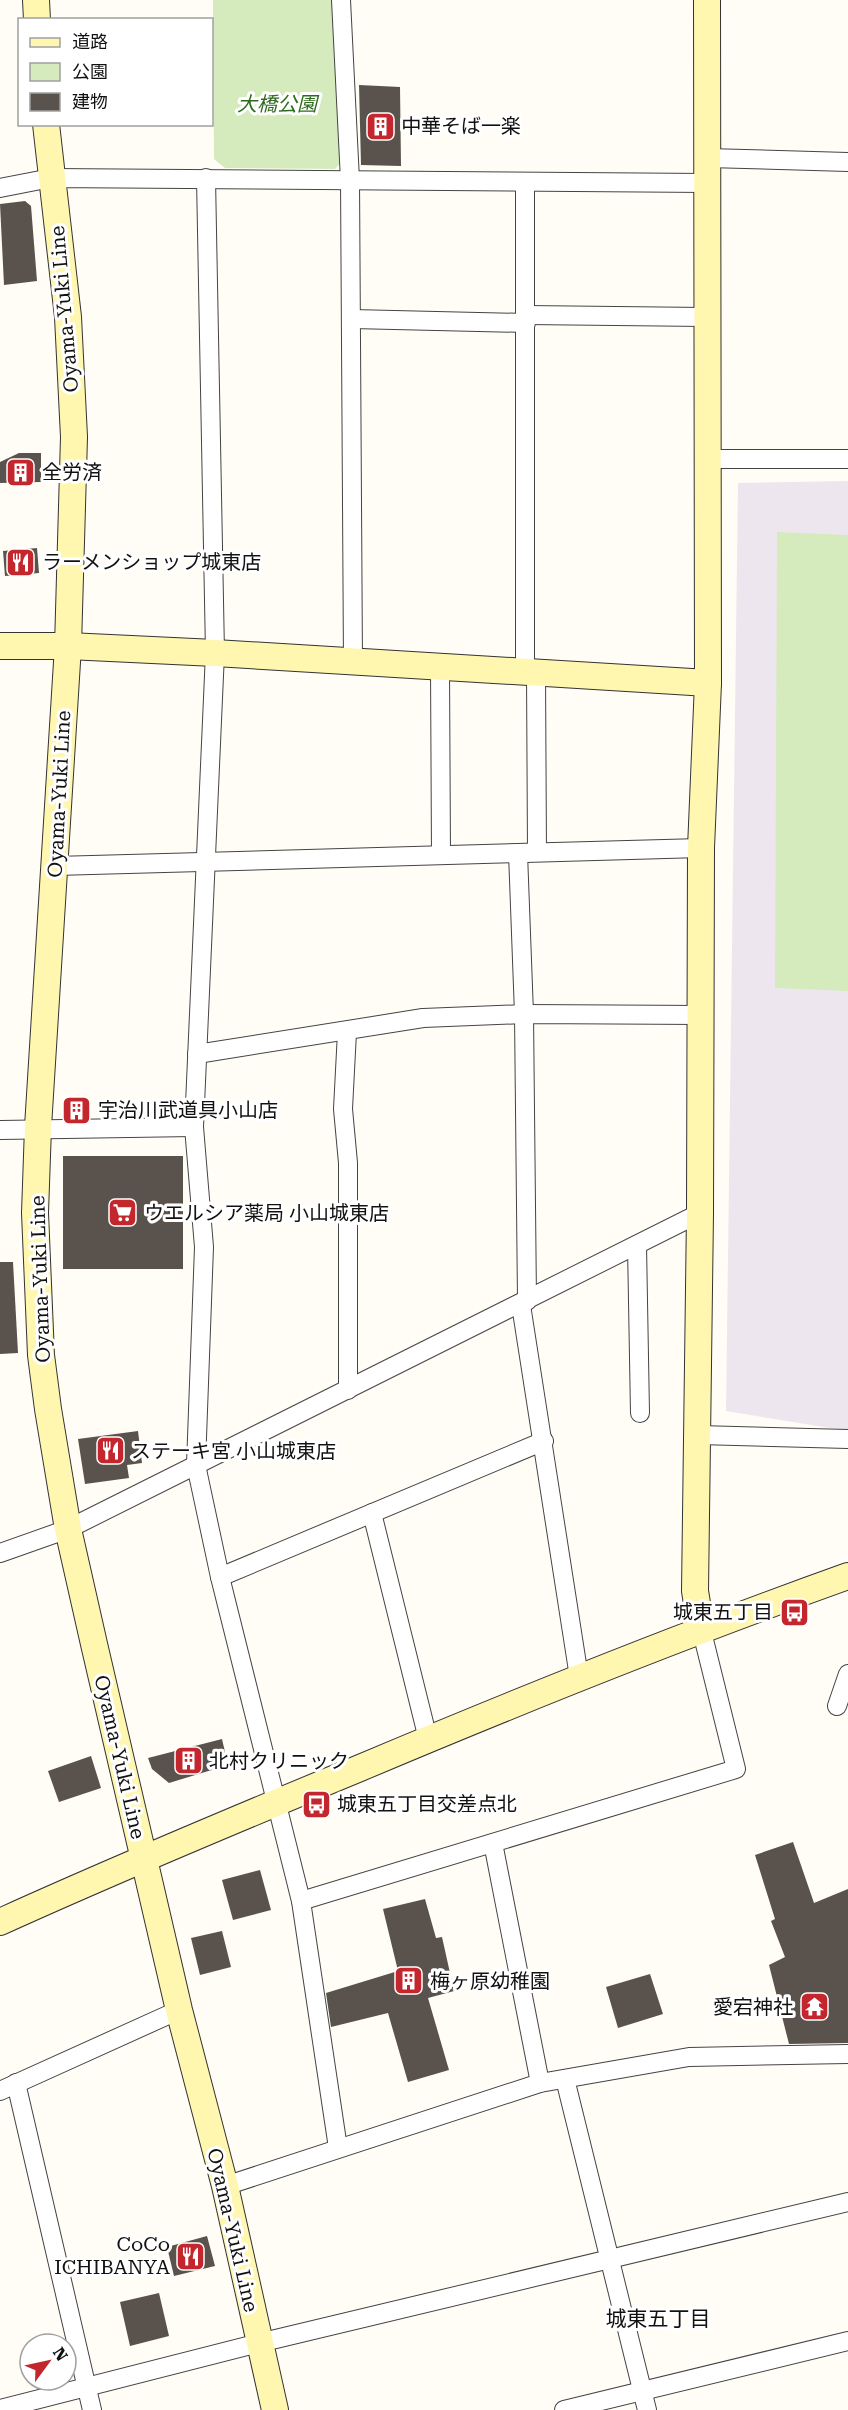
<svg xmlns="http://www.w3.org/2000/svg" width="848" height="2410" viewBox="0 0 848 2410" font-family="'Roboto Serif','Noto Sans JP',serif">
<style>
.industrial{fill:#eee6ef}
.green{fill:#d5ebbd}
.building{fill:#5a524d}
.lines{fill:none;stroke-linecap:round;stroke-linejoin:round}
.street-casing{stroke:#444;stroke-width:20}
.secondary-casing{stroke:#333;stroke-width:28}
.street{stroke:#fff;stroke-width:18}
.secondary{stroke:#fff6b0;stroke-width:26}
.labels{text-anchor:middle;dominant-baseline:central;stroke-width:6;stroke-linejoin:round;paint-order:stroke}
.park-label{font-size:20px;font-style:italic;fill:#2f6b1f;stroke:#fff}
.poi-label{font-size:20px;fill:#111;stroke:#fff;text-anchor:start}
.street-label{font-size:20px;fill:#111;stroke:#fff}
.neighbourhood-label{font-size:21px;fill:#111;stroke:#fff}
</style>
<rect width="100%" height="100%" fill="#fffdf5"/>
<polygon class="industrial" points="848,481 848,1431 726,1411 738,483"/>
<g class="green">
<polygon points="213,0 335,0 344,159 335,169 225,168 214,159"/>
<polygon points="777,532 848,535 848,991 775,988"/>
</g>
<g class="building">
<polygon points="359,85 400,87 401,166 361,165"/>
<polygon points="25,201 31,206 37,281 4,285 0,204"/>
<polygon points="19,453 41,453 41,482 0,483 0,462"/>
<polygon points="37,548 39,573 5,576 3,551"/>
<polygon points="86,1099 87,1117 67,1118 67,1100"/>
<rect x="63" y="1156" width="120" height="113"/>
<polygon points="0,1262 13,1262 18,1353 0,1354"/>
<polygon points="138,1431 142,1463 127,1465 129,1478 85,1484 78,1439"/>
<polygon points="222,1739 228,1765 169,1783 152,1769 148,1758"/>
<polygon points="91,1756 101,1788 59,1802 48,1771"/>
<polygon points="793,1842 814,1903 848,1889 848,2043 789,2044 769,1965 785,1957 771,1921 775,1919 755,1855"/>
<polygon points="260,1870 271,1910 233,1920 222,1880"/>
<polygon points="425,1899 436,1938 442,1937 454,1991 428,1998 449,2070 408,2082 388,2013 331,2027 326,1993 398,1971 383,1909"/>
<polygon points="222,1931 231,1967 200,1975 191,1938"/>
<polygon points="650,1974 663,2014 618,2028 606,1987"/>
<polygon points="207,2236 215,2266 174,2276 167,2247"/>
<polygon points="159,2293 169,2336 130,2346 120,2302"/>
</g>
<g class="lines">
<defs>
<g id="street">
<polyline points="341,0 350,180 353,663"/>
<polyline points="707,158 848,162"/>
<polyline points="206,178 215,653 194,1127 204,1247 196,1465 220,1577 301,1901 338,2148"/>
<polyline points="525,182 525,672"/>
<polyline points="0,188 51,178 707,183"/>
<polyline points="526,315 705,317"/>
<polyline points="352,319 526,323"/>
<polyline points="707,459 848,459"/>
<polyline points="440,667 441,855"/>
<polyline points="536,672 537,852"/>
<polyline points="518,853 524,1014 527,1301"/>
<polyline points="55,866 701,848"/>
<polyline points="347,1032 343,1109 348,1163 348,1390"/>
<polyline points="197,1054 423,1018 524,1014 702,1015"/>
<polyline points="0,1130 194,1127"/>
<polyline points="637,1245 640,1413"/>
<polyline points="521,1305 579,1677"/>
<polyline points="698,1435 848,1439"/>
<polyline points="372,1513 428,1739"/>
<polyline points="0,1553 68,1529 700,1213"/>
<polyline points="220,1577 544,1441"/>
<polyline points="837,1706 848,1674"/>
<polyline points="493,1843 540,2083"/>
<polyline points="301,1901 736,1769 701,1628"/>
<polyline points="565,2079 647,2410"/>
<polyline points="16,2083 92,2410"/>
<polyline points="0,2091 179,2010"/>
<polyline points="225,2186 540,2083 689,2057 848,2054"/>
<polyline points="0,2409 259,2343 848,2202"/>
<polyline points="564,2410 848,2341"/>
</g>
<g id="secondary">
<polyline points="36,0 37,20"/>
<polyline points="46,124 68,317 74,437 68,646 38,1127 35,1213 41,1355 48,1409 68,1529 94,1644 179,2010 225,2186 275,2410"/>
<polyline points="0,646 68,646 215,653 708,683"/>
<polyline points="701,1628 695,1591 700,1213 701,848 708,683 707,0"/>
<path d="M0,1922C119,1868 239,1818 360,1768C521,1700 683,1635 848,1576"/>
</g>
</defs>
<use href="#street" class="street-casing"/>
<use href="#secondary" class="secondary-casing"/>
<use href="#street" class="street"/>
<use href="#secondary" class="secondary"/>
</g>
<defs>
<symbol id="building-square" viewBox="-11 -11 22 22"><rect x="-9" y="-9" width="18" height="18" rx="4" fill="#c4262e" stroke="#fff"/><path d="M-4-6H4V6H1V3H-1V6H-4ZM-2.5-4.3h1.7v1.8h-1.7ZM.8-4.3h1.7v1.8H.8ZM-2.5-1h1.7V.8h-1.7ZM.8-1h1.7V.8H.8Z" fill="#fff"/></symbol>
<symbol id="restaurant-square" viewBox="-11 -11 22 22"><rect x="-9" y="-9" width="18" height="18" rx="4" fill="#c4262e" stroke="#fff"/><path d="M-5-6h1v4h1v-4h1v4h1v-4h1v5L-1.5 .5V6h-2V.5L-5-1ZM5-6V6H3V1.5H1.5Q1.5-4 5-6Z" fill="#fff"/></symbol>
<symbol id="supermarket-square" viewBox="-11 -11 22 22"><rect x="-9" y="-9" width="18" height="18" rx="4" fill="#c4262e" stroke="#fff"/><path d="M-6-5.5h2.5l.6 2H6L4.5 2H-2.5L-4.4-4H-6ZM-1.5 3.2a1.3 1.3 0 1 0 .1 0ZM3 3.2a1.3 1.3 0 1 0 .1 0Z" fill="#fff"/></symbol>
<symbol id="bus-square" viewBox="-11 -11 22 22"><rect x="-9" y="-9" width="18" height="18" rx="4" fill="#c4262e" stroke="#fff"/><path d="M-5-6H5V4H4V6H2V4H-2V6H-4V4H-5ZM-3.5-4V0h7V-4ZM-3.5 1.2v1.5H-2V1.2ZM2 1.2v1.5H3.5V1.2Z" fill="#fff"/></symbol>
<symbol id="temple-square" viewBox="-11 -11 22 22"><rect x="-9" y="-9" width="18" height="18" rx="4" fill="#c4262e" stroke="#fff"/><path d="M0-6L5-2H3V0L6.5 2.5H4V6H1.5V3h-3V6H-4V2.5H-6.5L-3 0V-2H-5Z" fill="#fff"/></symbol>
</defs>
<g fill-rule="evenodd">
<use href="#building-square" x="364" y="110" width="33" height="33"/>
<use href="#building-square" x="4" y="456" width="33" height="33"/>
<use href="#restaurant-square" x="4" y="546" width="33" height="33"/>
<use href="#building-square" x="60" y="1094" width="33" height="33"/>
<use href="#supermarket-square" x="106" y="1196" width="33" height="33"/>
<use href="#restaurant-square" x="94" y="1434" width="33" height="33"/>
<use href="#bus-square" x="778" y="1596" width="33" height="33"/>
<use href="#building-square" x="172" y="1744" width="33" height="33"/>
<use href="#bus-square" x="300" y="1788" width="33" height="33"/>
<use href="#building-square" x="392" y="1964" width="33" height="33"/>
<use href="#temple-square" x="798" y="1990" width="33" height="33"/>
<use href="#restaurant-square" x="174" y="2240" width="33" height="33"/>
</g>
<g class="labels">
<g class="park-label">
<text x="277" y="104">大橋公園</text>
</g>
<g class="poi-label">
<text x="401" y="126">中華そば一楽</text>
<text x="42" y="472">全労済</text>
<text x="42" y="562">ラーメンショップ城東店</text>
<text x="98" y="1110">宇治川武道具小山店</text>
<text x="144" y="1213">ウエルシア薬局 小山城東店</text>
<text x="131" y="1451">ステーキ宮 小山城東店</text>
<text x="773" y="1612" text-anchor="end">城東五丁目</text>
<text x="209" y="1761">北村クリニック</text>
<text x="337" y="1804">城東五丁目交差点北</text>
<text x="430" y="1981">梅ヶ原幼稚園</text>
<text x="793" y="2007" text-anchor="end">愛宕神社</text>
<text x="170" y="2244" text-anchor="end">CoCo<tspan x="170" dy="23">ICHIBANYA</tspan></text>
</g>
<g class="street-label">
<text transform="translate(64 309) rotate(-95)">Oyama-Yuki Line</text>
<text transform="translate(59 794) rotate(-87)">Oyama-Yuki Line</text>
<text transform="translate(40 1279) rotate(-92)">Oyama-Yuki Line</text>
<text transform="translate(120 1757) rotate(77)">Oyama-Yuki Line</text>
<text transform="translate(233 2230) rotate(77)">Oyama-Yuki Line</text>
</g>
<g class="neighbourhood-label">
<text x="658" y="2319">城東五丁目</text>
</g>
</g>
<rect x="18" y="18" width="195" height="108" fill="#ffffff" stroke="#a0a0a0" stroke-width="1.5"/>
<rect x="30" y="38" width="30" height="9" fill="#fff6b0" stroke="#a0a0a0" stroke-width="1.5"/>
<text x="72" y="48" font-size="18" fill="#111111">道路</text>
<rect x="30" y="63" width="30" height="18" fill="#d5ebbd" stroke="#a0a0a0" stroke-width="1.5"/>
<text x="72" y="78" font-size="18" fill="#111111">公園</text>
<rect x="30" y="93" width="30" height="18" fill="#5a524d" stroke="#a0a0a0" stroke-width="1.5"/>
<text x="72" y="108" font-size="18" fill="#111111">建物</text>
<g transform="translate(48 2362) rotate(57)"><circle r="28" fill="#ffffff" stroke="#a0a0a0" stroke-width="1.5"/>
<path d="M0-4.5L10 22L0 15L-10 22Z" fill="#c4262e"/>
<text y="-9" font-size="16" font-weight="bold" text-anchor="middle" fill="#111111">N</text>
</g>
</svg>
